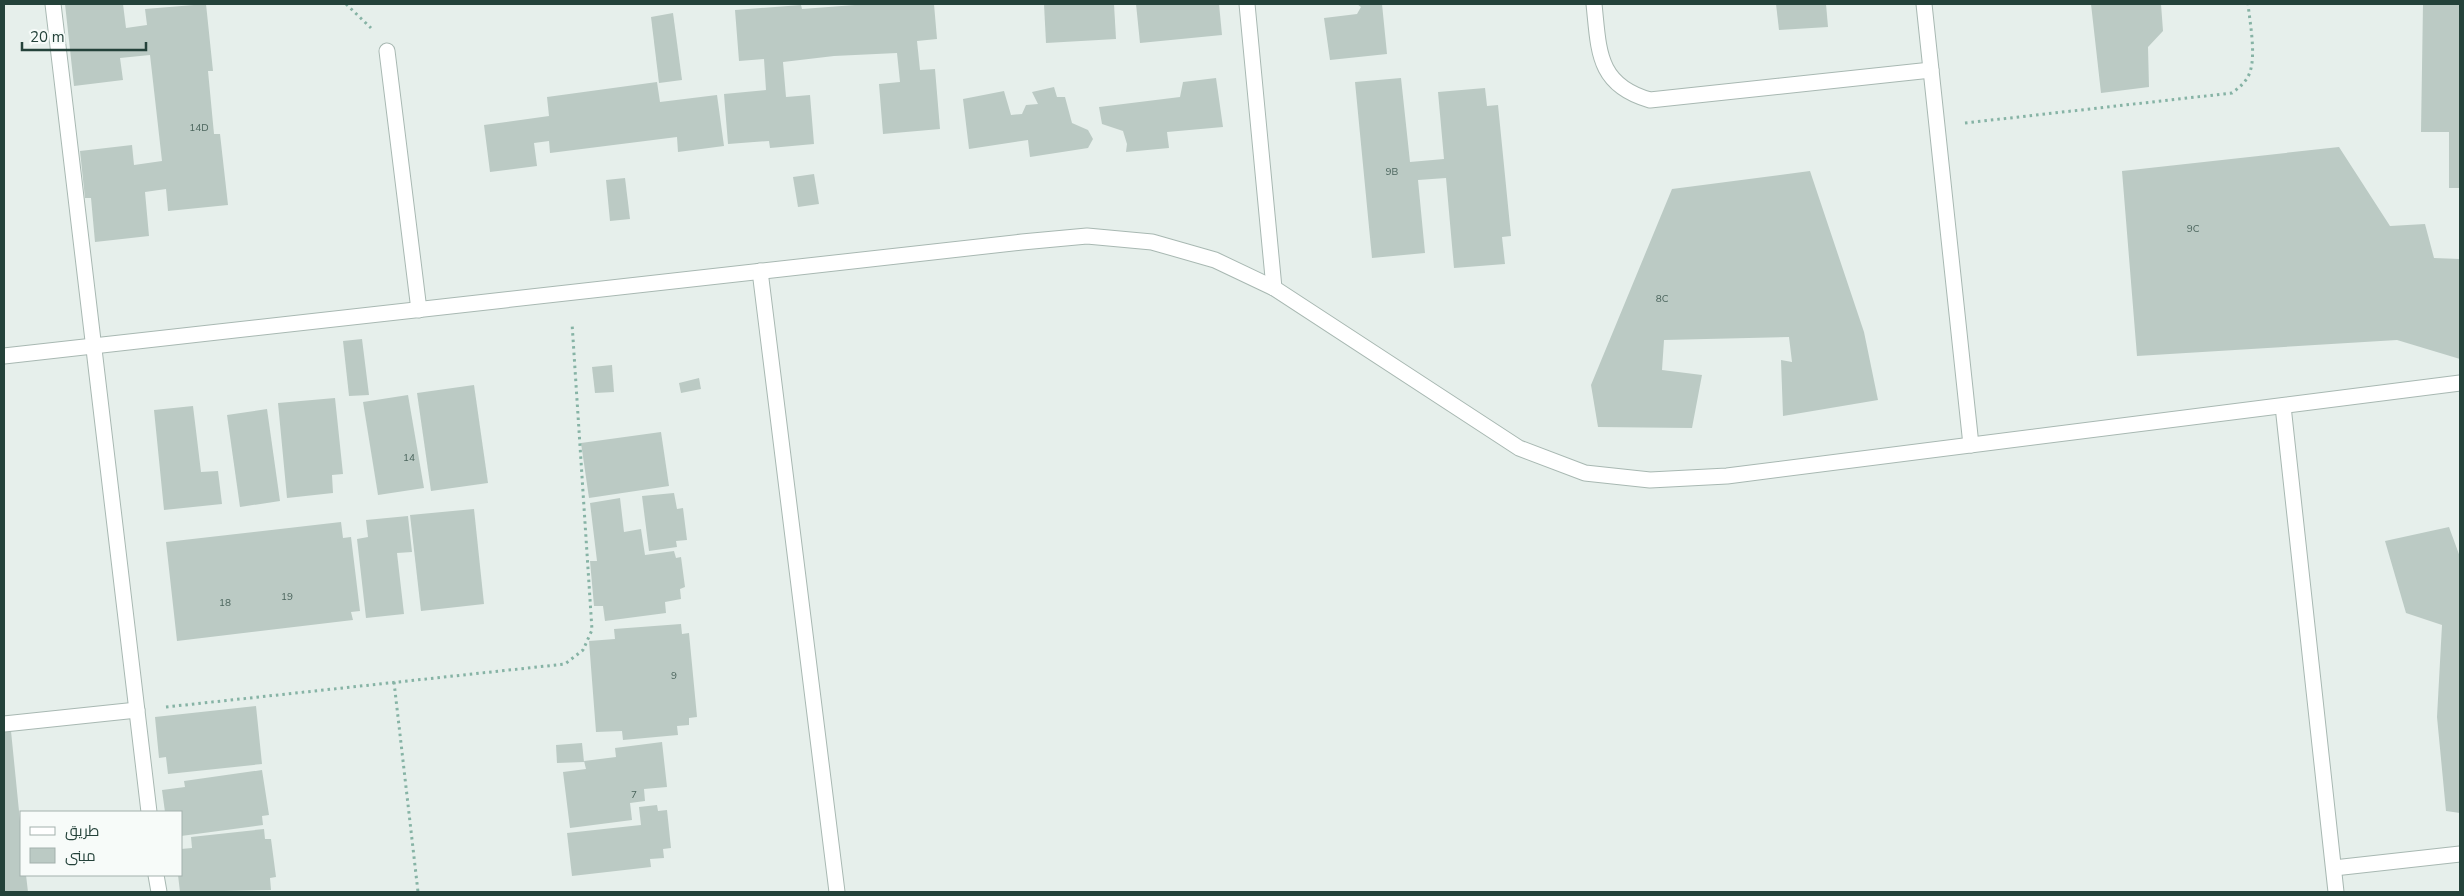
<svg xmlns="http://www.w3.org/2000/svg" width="2464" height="896" viewBox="0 0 2464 896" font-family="'Nunito Sans',Cairo,sans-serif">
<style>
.building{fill:#bbcac4}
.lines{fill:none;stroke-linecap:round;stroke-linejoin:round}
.street-casing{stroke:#a8b8b2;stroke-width:17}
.path{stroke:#86b3a5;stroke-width:3;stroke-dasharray:2.5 4;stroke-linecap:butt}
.street{stroke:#fff;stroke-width:15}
.labels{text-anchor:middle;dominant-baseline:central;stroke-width:4;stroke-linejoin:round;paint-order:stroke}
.number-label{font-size:10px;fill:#4a645c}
</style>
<rect width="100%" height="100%" fill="#e6efeb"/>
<g class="building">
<polygon points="65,4 123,4 126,28 147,25 145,9 206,4 213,71 208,71 214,134 220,134 228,205 168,211 166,189 145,192 149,236 95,242 91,198 85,198 80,151 132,145 134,165 162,161 150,55 120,58 123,80 74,86"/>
<polygon points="868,4 934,4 937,39 917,41 920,70 935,69 940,129 883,134 879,84 900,82 897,53 834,56 783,62 786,97 810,95 814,144 770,148 769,141 728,144 724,94 766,90 764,59 739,61 735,10 801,5 802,9"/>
<polygon points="1044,4 1114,4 1116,39 1046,43"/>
<polygon points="1136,4 1219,4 1222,35 1140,43"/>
<polygon points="1357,4 1382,4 1387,54 1330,60 1324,18 1357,14 1361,7"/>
<polygon points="1776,4 1826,4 1828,27 1779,30"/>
<polygon points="2091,4 2161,4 2163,31 2148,47 2149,87 2101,93"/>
<polygon points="2423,4 2460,4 2460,188 2449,188 2449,132 2421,132"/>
<polygon points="673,13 682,80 659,83 651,17"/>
<polygon points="1216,78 1223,127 1167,132 1169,148 1126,152 1127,144 1123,131 1102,124 1099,107 1180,97 1183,82"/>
<polygon points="1401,78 1410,162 1444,159 1438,92 1485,88 1487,106 1498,105 1511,236 1502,237 1505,264 1454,268 1446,178 1418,180 1425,253 1372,258 1355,82"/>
<polygon points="657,82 660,102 717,95 724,146 678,152 677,137 550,153 549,141 534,143 537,166 490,172 484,125 549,116 547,97"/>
<polygon points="1054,87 1057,97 1065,97 1072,123 1088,130 1093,139 1088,148 1030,157 1028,140 969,149 963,99 1004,91 1011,115 1022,114 1026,105 1038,104 1032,92"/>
<polygon points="2339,147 2390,226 2425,224 2434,258 2460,259 2460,359 2397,340 2137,356 2122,171"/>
<polygon points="1810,171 1864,332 1878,400 1783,416 1781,360 1792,362 1789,337 1664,340 1662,370 1702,375 1692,428 1598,427 1591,385 1672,189"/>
<polygon points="814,174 819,204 798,207 793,177"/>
<polygon points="625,178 630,219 610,221 606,180"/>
<polygon points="362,339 369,395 349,396 343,341"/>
<polygon points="612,365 614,392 595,393 592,367"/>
<polygon points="699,378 701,389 681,393 679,383"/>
<polygon points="474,385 488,483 431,491 417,393"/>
<polygon points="408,395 424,488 378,495 363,402"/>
<polygon points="335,398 343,474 332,475 333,493 287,498 278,403"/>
<polygon points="193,406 201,472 218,471 222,504 164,510 154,410"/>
<polygon points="267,409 280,501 240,507 227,415"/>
<polygon points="661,432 669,486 589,498 581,443"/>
<polygon points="674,493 677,509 683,508 687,540 676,541 677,547 649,551 642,496"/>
<polygon points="620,498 624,532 641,529 645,555 674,551 676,558 681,557 685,587 680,589 681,599 665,602 666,613 605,621 603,606 594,606 590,561 597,561 590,503"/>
<polygon points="474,509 484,604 421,611 410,515"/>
<polygon points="408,516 412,552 397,553 404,614 366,618 357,539 368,537 366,520"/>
<polygon points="341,522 343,538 351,537 360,611 351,612 353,620 177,641 166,542"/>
<polygon points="2449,527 2460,557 2460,813 2446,811 2437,717 2442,625 2406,613 2385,541"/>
<polygon points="681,624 682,634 689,633 697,717 689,718 689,725 677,726 678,735 623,740 622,731 596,732 589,641 615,639 614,629"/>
<polygon points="256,706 262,764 168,774 166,757 159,758 155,717"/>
<polygon points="11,731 21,831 21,875 26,875 28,892 4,892 4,732"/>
<polygon points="662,742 667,787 644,789 645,801 630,803 632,820 570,828 563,772 586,769 584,761 616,757 615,748"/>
<polygon points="582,743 584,762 557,763 556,745"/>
<polygon points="262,770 269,815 262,816 263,825 181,836 181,812 165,812 162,790 185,787 184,781"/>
<polygon points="657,805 658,811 667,810 671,848 663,849 664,858 650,859 651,867 572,876 567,833 641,825 639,807"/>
<polygon points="264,829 265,839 271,839 276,877 270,878 271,890 180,892 178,875 181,875 181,849 192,848 191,837"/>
</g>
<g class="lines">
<defs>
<g id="street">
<polyline points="53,4 149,812"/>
<polyline points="1247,4 1274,288"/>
<path d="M1594,4C1599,51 1597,85 1650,100L1931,70"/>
<polyline points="1924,4 1971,445"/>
<polyline points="387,51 419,310"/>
<polyline points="760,271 837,892"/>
<polyline points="4,356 1022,242 1087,236 1152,242 1215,260 1274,288 1519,448 1585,473 1650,480 1727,476 2460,383"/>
<polyline points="2283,406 2336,892"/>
<polyline points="4,724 137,710"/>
<polyline points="2334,868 2460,854"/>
<polyline points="156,875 159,892"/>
</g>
</defs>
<use href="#street" class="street-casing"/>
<g class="path">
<polyline points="346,4 371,28"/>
<path d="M1965,123L2232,93C2240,87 2247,81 2250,72C2256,54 2250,23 2248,4"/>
<polyline points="394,682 418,892"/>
<polyline points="166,707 565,664 583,650 592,630 572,323"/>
</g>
<use href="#street" class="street"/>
</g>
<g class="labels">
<g class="number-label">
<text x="199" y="128">14D</text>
<text x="1392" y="172">9B</text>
<text x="2193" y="229">9C</text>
<text x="1662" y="299">8C</text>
<text x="409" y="458">14</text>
<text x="287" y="597">19</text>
<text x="225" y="603">18</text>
<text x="674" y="676">9</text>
<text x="634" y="795">7</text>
</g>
</g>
<rect width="2464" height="896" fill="none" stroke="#24423a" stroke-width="10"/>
<rect x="20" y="811" width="162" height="65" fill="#f7fbf9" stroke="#a3b1ad"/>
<rect x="30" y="827" width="25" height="8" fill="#ffffff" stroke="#a3b1ad"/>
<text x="65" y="836" font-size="15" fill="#24423a">طريق</text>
<rect x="30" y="848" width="25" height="15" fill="#bbcac4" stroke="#a3b1ad"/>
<text x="65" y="861" font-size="15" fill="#24423a">مبنى</text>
<path d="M22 42v8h124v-8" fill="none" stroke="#24423a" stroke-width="2.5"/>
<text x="30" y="42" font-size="15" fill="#24423a" stroke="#f7fbf9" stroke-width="4" paint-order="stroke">20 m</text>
</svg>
